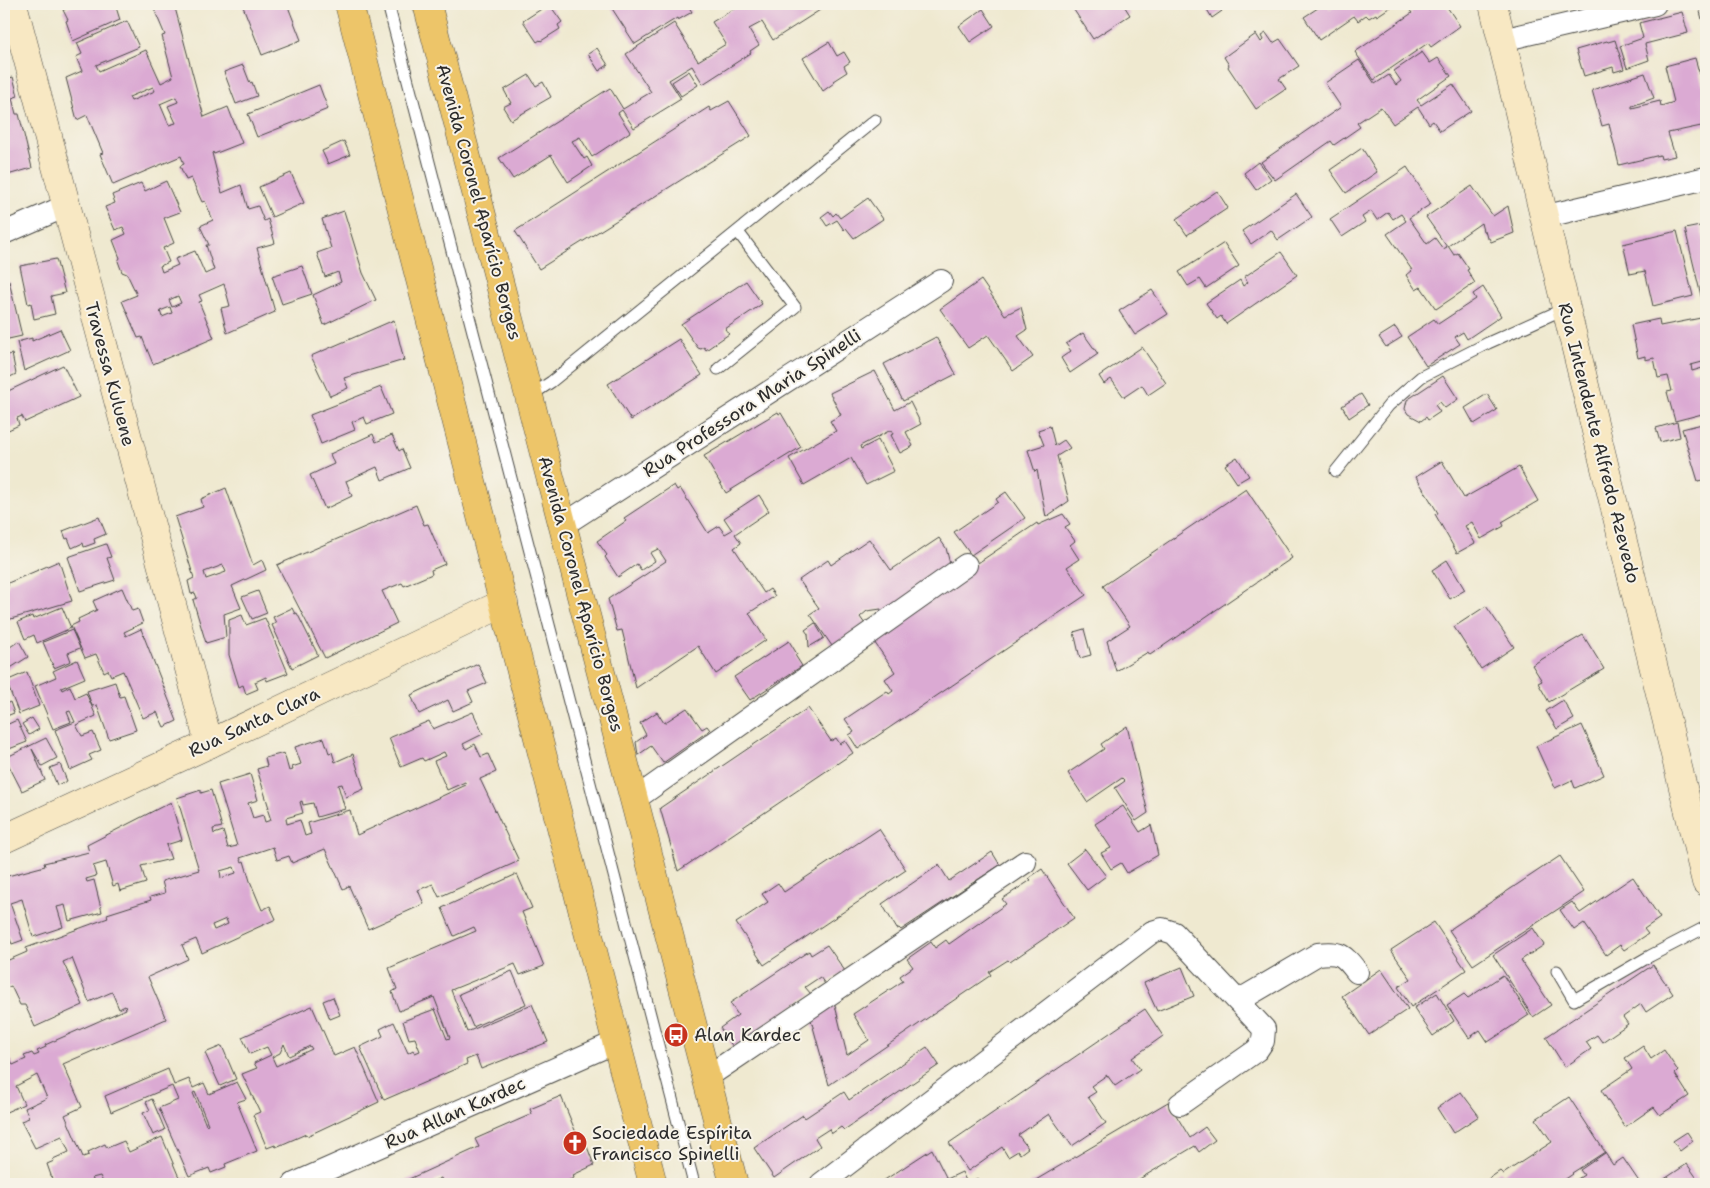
<svg xmlns="http://www.w3.org/2000/svg" width="1710" height="1188" viewBox="0 0 1710 1188" font-family="'Shantell Sans',sans-serif">
<style>
.building{fill:#dbaad3;fill-rule:evenodd}
.lines{fill:none;stroke-linecap:round;stroke-linejoin:round}
.lane-casing{stroke:#484844;stroke-width:13}
.street-casing{stroke:#484844;stroke-width:24}
.secondary-casing{stroke:#484844;stroke-width:29}
.primary-casing{stroke:#484844;stroke-width:29}
.lane{stroke:#fff;stroke-width:11}
.street{stroke:#fff;stroke-width:22}
.secondary{stroke:#f8e8c3;stroke-width:28}
.primary{stroke:#edc569;stroke-width:28}
.labels{text-anchor:middle;dominant-baseline:central;stroke-width:4;stroke-linejoin:round;paint-order:stroke}
.street-label{font-size:18px;fill:#2b2b2b;stroke:#f7f3e8}
.poi-label{font-size:18px;fill:#2b2b2b;stroke:#f7f3e8;text-anchor:start}
</style>
<rect width="100%" height="100%" fill="#f7f3e8"/>
<filter id="ink" filterUnits="userSpaceOnUse"><feTurbulence type="fractalNoise" baseFrequency=".02" numOctaves="2"/><feDisplacementMap in="SourceGraphic" scale="10" xChannelSelector="R" yChannelSelector="G"/><feConvolveMatrix kernelMatrix="1 2 1 2 8 2 1 2 1" color-interpolation-filters="sRGB"/></filter>
<filter id="wash" filterUnits="userSpaceOnUse"><feTurbulence type="fractalNoise" baseFrequency=".0096" numOctaves="4" result="noise"/><feDisplacementMap in="SourceGraphic" scale="20" xChannelSelector="R" yChannelSelector="G"/><feGaussianBlur stdDeviation="1.12" result="paint"/><feColorMatrix in="noise" values="0 0 0 0 0 0 0 0 0 0 0 0 0 0 0 0 0 1.4 0 .05"/><feComposite in="paint" operator="in"/></filter>
<g filter="url(#wash)">
<rect width="100%" height="100%" fill="#efe9d0"/>
<g id="blocks">
<g class="building">
<polygon points="77,4 115,4 120,20 73,41 66,21 68,20 63,10"/>
<path d="M166,4H174L204,117L228,107L242,143L214,154L213,152L212,153L222,193L241,185L248,209L258,206L264,221L268,219L275,243L257,248L275,312L227,333L221,308L230,306L224,284L199,295L202,301L199,302L214,338L153,364L142,337L138,338L122,301L137,295L127,274L122,272L118,261L120,258L113,240L126,234L123,227L115,230L105,207L115,203L112,195L141,183L145,191L166,181L180,212L164,218L174,243L163,248L169,262L160,266L162,272L178,265L175,259L195,251L205,274L214,270L206,245H209L200,226L213,220L205,201L202,202L191,178L186,180L180,166L184,164L181,156L113,185L100,154L103,153L87,115L77,120L66,78L82,71L76,57L82,54L77,43L127,21L139,47L96,65L99,71L146,50L161,83L173,77L162,36L165,35L154,9ZM153,87L155,91L131,101L129,97ZM176,97L178,102L168,106L176,123L169,125L160,104ZM178,296L181,303L172,307L169,300ZM170,307L172,313L162,317L160,311Z"/>
<polygon points="242,4 287,4 301,40 262,55"/>
<polygon points="549,4 562,22 558,25 560,29 541,41 540,40 537,42 523,21"/>
<polygon points="616,4 687,4 692,12 678,20 677,18 635,44 611,7"/>
<polygon points="742,4 816,4 820,10 773,40 762,22 749,29 759,45 750,51 751,53 703,84 692,66 669,80 681,99 634,128 622,110 618,113 630,132 592,157 580,137 572,141 584,159 587,157 592,166 568,182 551,155 513,179 499,158 610,88 623,109 651,92 626,54 674,23 698,61 726,44 712,22"/>
<polygon points="1070,4 1123,4 1130,15 1093,39"/>
<polygon points="1206,4 1221,4 1218,6 1222,11 1212,18 1205,6"/>
<polygon points="1324,4 1327,4 1330,9 1337,5 1336,4 1395,4 1377,16 1376,14 1369,18 1366,15 1358,21 1354,16 1319,40 1304,17"/>
<polygon points="1414,4 1435,4 1436,6 1439,4 1445,4 1460,26 1431,47 1428,43 1374,80 1355,52 1412,13 1408,8"/>
<polygon points="1706,6 1706,18 1702,19 1699,8"/>
<polygon points="983,9 994,26 970,42 959,26"/>
<polygon points="1682,12 1688,33 1645,44 1649,60 1627,68 1620,46 1643,38 1639,23"/>
<polygon points="1266,33 1273,43 1280,39 1299,66 1279,79 1286,89 1256,109 1228,67 1229,65 1224,57 1256,34 1261,42 1263,40 1261,36"/>
<polygon points="1615,40 1624,69 1614,72 1613,67 1584,76 1576,50 1607,41 1608,42"/>
<polygon points="829,42 837,56 844,52 850,62 844,66 847,72 833,81 834,83 823,91 803,58"/>
<polygon points="597,48 608,65 599,71 588,54"/>
<polygon points="1422,52 1430,63 1438,58 1451,76 1417,100 1421,105 1453,84 1471,111 1440,131 1433,121 1429,124 1418,107 1393,124 1381,107 1357,123 1360,127 1334,145 1331,141 1275,180 1261,162 1341,107 1325,83 1359,60 1375,84 1389,75 1396,85 1401,81 1394,71"/>
<polygon points="1695,58 1706,97 1706,125 1668,133 1675,156 1661,159 1660,155 1619,165 1609,124 1602,126 1592,90 1645,73 1654,98 1632,106 1632,108 1660,101 1661,106 1674,102 1665,66"/>
<polygon points="243,65 250,83 252,82 257,96 236,104 224,72"/>
<polygon points="689,71 698,85 681,96 672,82"/>
<polygon points="4,73 7,79 13,77 18,96 12,98 16,114 19,114 32,168 4,176"/>
<polygon points="529,75 536,86 543,82 551,97 511,120 503,107 511,103 504,90"/>
<polygon points="319,85 328,109 257,137 248,114"/>
<polygon points="729,101 751,136 539,269 515,231 709,107 711,111"/>
<polygon points="344,141 350,155 328,164 322,151"/>
<polygon points="1362,148 1377,172 1346,193 1330,170"/>
<polygon points="1258,162 1271,179 1256,190 1244,173"/>
<polygon points="1407,167 1431,204 1409,218 1427,244 1435,238 1443,249 1447,247 1426,217 1472,186 1493,216 1508,206 1514,233 1491,242 1489,238 1487,238 1485,231 1483,231 1481,223 1448,246 1454,255 1458,253 1469,269 1467,270 1475,283 1436,309 1421,287 1416,290 1406,275 1412,270 1387,234 1406,221 1401,214 1393,219 1388,212 1377,220 1371,211 1362,217 1365,222 1342,237 1330,219"/>
<polygon points="291,173 304,203 272,217 259,187"/>
<polygon points="1217,191 1228,208 1187,235 1176,219"/>
<polygon points="1296,194 1312,217 1278,240 1271,230 1251,244 1242,231"/>
<polygon points="868,198 883,219 854,238 846,228 844,230 837,220 827,226 821,217 829,211 833,216 836,213 840,218"/>
<polygon points="344,211 363,273 376,300 324,325 313,295 341,282 338,272 325,277 317,253 331,248 322,219"/>
<polygon points="1700,226 1705,243 1706,242 1706,303 1703,304 1685,229"/>
<polygon points="1677,231 1693,296 1653,306 1645,271 1630,274 1623,244"/>
<polygon points="1224,243 1239,266 1206,288 1200,279 1188,286 1179,272"/>
<polygon points="1281,252 1297,275 1226,324 1221,316 1217,319 1206,303 1240,280 1243,286 1248,282 1244,277"/>
<polygon points="56,259 65,293 51,296 55,314 34,319 31,303 28,304 20,266"/>
<polygon points="302,266 312,294 282,304 272,276"/>
<polygon points="981,280 1005,315 1021,307 1027,330 1018,336 1033,357 1013,371 988,335 968,348 940,309"/>
<polygon points="9,281 22,336 4,340 4,282"/>
<polygon points="746,281 762,304 725,329 729,334 706,350 704,347 701,349 698,348 681,324"/>
<polygon points="1483,287 1501,316 1467,339 1463,332 1455,337 1460,344 1426,366 1407,337 1434,319 1438,324 1476,299 1473,294"/>
<polygon points="1152,290 1168,314 1135,335 1119,311"/>
<polygon points="1706,317 1706,361 1691,365 1692,371 1706,367 1706,413 1675,421 1667,392 1672,391 1668,376 1658,378 1654,358 1645,360 1645,356 1638,358 1631,325 1659,319 1660,326"/>
<polygon points="394,320 404,360 344,378 348,388 330,396 311,356"/>
<polygon points="1395,327 1402,337 1386,347 1379,337"/>
<polygon points="60,329 70,350 24,371 17,342 32,338 32,341"/>
<polygon points="1083,333 1098,354 1070,373 1061,358 1071,351 1066,344"/>
<polygon points="936,337 956,374 903,401 884,364"/>
<polygon points="679,339 702,375 631,420 608,384"/>
<polygon points="1142,347 1166,383 1148,395 1142,385 1124,397 1111,379 1104,384 1099,376"/>
<polygon points="12,354 16,374 4,380 4,356"/>
<polygon points="63,365 79,397 25,422 22,416 17,418 19,425 4,432 4,393"/>
<polygon points="875,371 895,410 910,402 921,424 906,432 913,446 900,453 891,435 893,434 891,430 860,446 861,449 878,440 894,471 866,485 851,458 804,485 789,458 836,431 830,421 841,415 830,393"/>
<polygon points="1443,376 1458,399 1445,408 1440,402 1435,405 1440,412 1428,420 1426,417 1421,421 1408,414 1405,409 1407,400"/>
<polygon points="381,387 392,414 367,424 364,417 352,422 355,430 321,444 310,415"/>
<polygon points="1361,394 1368,405 1349,418 1342,406"/>
<polygon points="1487,394 1497,410 1474,424 1465,408"/>
<polygon points="778,412 779,414 781,413 801,447 726,493 704,456"/>
<polygon points="1677,422 1680,437 1660,442 1656,428"/>
<polygon points="1706,423 1706,479 1698,481 1682,429"/>
<polygon points="1050,426 1055,446 1064,440 1070,448 1057,456 1069,501 1046,517 1037,470 1035,472 1028,450 1044,445 1038,430"/>
<polygon points="373,434 376,442 392,435 399,451 402,449 410,468 382,480 377,467 346,481 352,496 325,509 310,475 334,464 330,454"/>
<polygon points="1237,457 1249,476 1237,483 1225,465"/>
<polygon points="1442,461 1464,498 1519,467 1538,501 1502,522 1504,526 1481,539 1472,522 1465,526 1475,543 1457,553 1435,514 1438,513 1416,477"/>
<polygon points="674,485 677,490 680,488 708,533 719,526 725,534 732,530 724,518 759,495 769,511 735,534 741,543 734,548 764,593 770,589 775,596 749,613 766,640 716,674 698,646 636,688 622,630 617,631 608,599 666,561 658,549 650,553 655,561 641,570 637,564 618,577 605,557 607,555 597,541 626,521 624,518"/>
<path d="M226,488L253,565L262,560L266,570L232,586L241,608L224,614L226,637L206,643L193,600L197,598L195,593L191,594L188,581L194,578L175,517L203,507L201,499ZM223,565L226,572L206,579L204,572Z"/>
<polygon points="1246,489 1292,558 1150,655 1148,652 1116,671 1107,641 1130,626 1103,586"/>
<polygon points="1006,492 1025,518 971,555 954,532 998,502 996,499"/>
<polygon points="416,505 424,525 428,524 445,564 431,570 432,574 404,586 402,583 382,591 397,623 325,658 277,565"/>
<polygon points="1063,514 1070,524 1065,527 1075,541 1070,545 1079,559 1067,567 1086,595 858,749 849,735 854,732 845,719 887,691 889,694 893,691 885,679 895,672 870,636 1037,523 1038,525"/>
<polygon points="99,517 106,534 94,539 95,543 84,547 83,543 72,548 68,538 66,539 63,531"/>
<polygon points="939,538 946,548 951,568 882,615 881,609 867,611 860,617 865,624 832,646 810,614 819,608 799,580 828,560 831,565 869,539 891,570"/>
<polygon points="106,544 111,557 107,558 115,580 80,591 68,557"/>
<polygon points="1447,560 1465,590 1450,599 1432,570"/>
<polygon points="59,561 72,601 4,621 4,588 8,586 8,583"/>
<polygon points="122,588 132,611 138,609 143,623 124,632 126,636 141,629 177,721 164,727 157,712 143,718 123,671 111,676 108,670 104,672 96,654 85,658 71,626 79,622 78,619 97,610 93,601"/>
<polygon points="258,591 267,613 252,619 242,597"/>
<polygon points="1486,606 1514,647 1481,669 1454,627"/>
<polygon points="62,607 71,628 37,643 34,635 25,639 18,622 32,616 33,619"/>
<polygon points="292,608 295,614 297,613 318,655 292,668 272,625 276,623 273,617"/>
<polygon points="242,615 246,625 265,618 288,673 267,681 266,677 255,682 258,689 246,694 243,685 239,687 229,655 229,620"/>
<polygon points="815,623 824,638 809,647 808,634 805,630"/>
<polygon points="1084,629 1091,655 1080,658 1074,632"/>
<polygon points="72,630 80,648 68,653 71,661 54,668 43,642"/>
<polygon points="1583,635 1604,669 1549,702 1538,683 1542,681 1532,665"/>
<polygon points="19,641 28,657 4,672 4,651"/>
<polygon points="789,641 797,654 795,655 802,666 750,700 734,677"/>
<polygon points="77,660 85,678 61,688 62,690 70,686 75,698 86,693 96,716 76,725 82,736 93,732 101,750 89,755 92,760 70,770 55,730 75,722 70,711 67,712 71,722 53,729 35,686 56,677 53,671"/>
<polygon points="478,664 487,683 468,691 473,702 453,711 448,700 419,714 411,695"/>
<polygon points="27,672 39,706 19,714 6,681"/>
<polygon points="115,682 120,697 124,696 136,730 109,739 97,705 92,706 87,691"/>
<polygon points="1563,700 1574,719 1557,729 1546,711"/>
<polygon points="10,702 14,713 4,717 4,705"/>
<polygon points="687,708 702,729 707,726 710,730 663,763 651,746 638,755 636,742 646,735 640,723 657,712 664,723"/>
<polygon points="808,708 831,741 836,738 840,744 845,741 853,753 678,871 660,808"/>
<path d="M473,712L483,734L463,744L466,749L475,744L481,757L488,754L496,772L480,779L519,861L439,897L433,884L418,890L424,904L368,929L349,886L343,889L325,849L292,863L289,856L277,860L273,847L240,858L242,862L244,861L250,881L262,910L270,906L276,919L202,953L196,939L182,945L188,959L148,977L166,1019L63,1064L82,1107L65,1115L83,1157L89,1155L88,1152L105,1144L107,1148L124,1141L129,1152L162,1137L178,1175L181,1179L186,1177L189,1184H174V1182L169,1184H155L152,1179L143,1184H99L103,1182L100,1176L92,1178L95,1184H54L47,1164L54,1161L53,1159L69,1152L62,1136L35,1148L21,1121L29,1118L25,1108L47,1098L37,1075L16,1086L24,1104L4,1113V1051L6,1050L13,1065L26,1059L24,1056L32,1053L34,1056L39,1054L37,1051L46,1047L45,1045L126,1009L125,1006L119,1009L112,992L89,1002L72,958L63,962L83,1005L35,1027L25,1005H20L11,986L4,989V962L27,952L26,948L108,918L107,914L151,900L150,897L165,893L162,881L199,870L177,798L201,790V793L211,790L222,827L213,829L214,834L223,831L228,848L237,846L218,784L250,774L258,800L248,803L253,818L263,815L265,822L271,820L267,808H269L257,769L267,766L265,758L284,753L289,771L293,770L292,767L301,764L295,747L324,738L329,753L332,752L335,762L353,754L364,789L346,797L342,784L338,785L345,809L317,817L313,803L303,805L302,801L300,802L303,813L286,818L287,824L300,820L305,836L311,834L308,823L350,810L357,835L466,785L465,782L447,790L434,761L446,756L444,752L424,761L422,758L401,767L389,738L429,721L433,729ZM234,867L236,873L221,878L220,871ZM226,919L228,924L214,930L212,925Z"/>
<polygon points="32,718 39,729 29,735 22,724"/>
<polygon points="17,720 27,742 4,751 4,726"/>
<polygon points="1582,725 1604,775 1575,788 1572,780 1555,788 1536,746"/>
<polygon points="1127,726 1148,813 1136,821 1115,788 1125,781 1122,778 1087,802 1068,773 1104,749 1101,744"/>
<polygon points="46,738 57,758 42,766 32,749 45,780 22,791 5,758"/>
<polygon points="60,764 67,781 57,785 50,768"/>
<polygon points="171,802 182,840 166,845 171,859 141,866 146,883 120,891 118,884 113,886 106,862 93,866 96,876 86,879 87,882 94,880 102,912 69,921 65,905 57,907 63,927 33,937 22,899 10,903 23,940 12,944 7,932 4,934 4,877 45,866 44,863 89,852 87,845"/>
<polygon points="1123,806 1140,832 1151,825 1158,855 1127,873 1121,863 1111,869 1101,853 1111,848 1095,824"/>
<polygon points="879,829 906,870 764,965 736,923 768,902 762,894 778,883 784,892"/>
<polygon points="1085,849 1106,876 1087,890 1067,863"/>
<polygon points="992,852 1000,865 901,930 899,928 897,929 882,904 939,865 949,881"/>
<polygon points="1560,856 1584,892 1473,965 1449,930"/>
<polygon points="1042,869 1074,918 1010,962 1008,960 989,972 991,975 829,1085 810,1016 834,1001 847,1055 869,1040 853,1014 903,981 900,976 913,967 907,959 931,942 935,948 946,940 949,944 1006,904 1002,899 1031,880 1029,878"/>
<polygon points="517,874 532,908 522,912 544,966 520,975 515,964 451,990 467,1032 532,1004 548,1042 481,1069 476,1056 466,1060 467,1064 384,1100 360,1047 383,1036 380,1029 394,1022 408,1053 413,1050 415,1053 420,1051 415,1038 409,1039 403,1021 435,1009 447,1039 450,1038 434,997 399,1011 392,992 397,989 389,968 476,931 474,927 454,936 442,908"/>
<polygon points="1633,877 1660,918 1644,929 1648,934 1624,950 1620,945 1606,955 1584,923 1574,930 1560,910 1572,902 1580,913"/>
<polygon points="1434,922 1466,970 1411,1007 1398,987 1411,979 1391,950"/>
<polygon points="1533,928 1544,945 1521,960 1551,1005 1533,1017 1493,955"/>
<polygon points="827,945 845,971 825,984 820,977 805,987 811,994 733,1047 720,1028 738,1015 730,1003 809,951 811,955"/>
<polygon points="1653,965 1673,994 1646,1012 1641,1004 1623,1017 1628,1024 1602,1042 1597,1035 1586,1042 1591,1049 1565,1067 1546,1037"/>
<polygon points="1182,967 1194,996 1157,1011 1144,983"/>
<polygon points="1381,969 1408,1009 1369,1035 1342,996"/>
<polygon points="512,971 526,1004 473,1027 459,994"/>
<polygon points="1503,975 1529,1015 1488,1042 1480,1030 1469,1038 1447,1005 1464,994 1468,998"/>
<polygon points="1437,993 1454,1021 1433,1036 1414,1008"/>
<polygon points="333,997 340,1015 330,1019 323,1001"/>
<path d="M312,1006L334,1056L355,1047L379,1102L307,1136L306,1134L276,1147L275,1145L267,1148L253,1115L260,1112L242,1074L257,1068L254,1063L271,1055L267,1047L250,1054L242,1037ZM284,1044L289,1056L310,1046L312,1049L276,1066L272,1057L280,1053Z"/>
<polygon points="1145,1009 1163,1036 1132,1058 1140,1069 1115,1086 1107,1075 1091,1086 1096,1092 1088,1097 1106,1123 1072,1146 1049,1114 1018,1135 1028,1148 1020,1154 1018,1151 1008,1157 1002,1147 968,1171 949,1143"/>
<polygon points="222,1046 236,1079 220,1086 205,1053"/>
<polygon points="1643,1046 1651,1059 1664,1050 1678,1071 1675,1074 1689,1096 1660,1115 1654,1107 1625,1127 1601,1090 1632,1069 1625,1058"/>
<polygon points="927,1047 939,1065 844,1130 841,1127 831,1134 829,1129 815,1138 820,1146 774,1178 754,1148 803,1115 805,1118 844,1092 849,1100"/>
<path d="M168,1069L174,1085L189,1079L193,1088L204,1083L209,1094L237,1082L246,1099L237,1102L257,1151L225,1164L226,1167L211,1173L209,1168L189,1176L159,1108L178,1100L172,1086L111,1112L105,1096ZM195,1092L208,1124L206,1125L193,1093Z"/>
<polygon points="1461,1092 1479,1116 1453,1133 1437,1108"/>
<polygon points="561,1096 581,1145 586,1144 594,1165 573,1175 574,1178 560,1184 443,1184 441,1178 434,1181 435,1184 398,1184 479,1147 475,1139 532,1114 530,1109"/>
<polygon points="1569,1097 1605,1152 1572,1173 1573,1174 1558,1184 1481,1184 1500,1171 1503,1174 1552,1142 1536,1119"/>
<polygon points="152,1099 165,1130 153,1135 143,1113 150,1110 146,1102"/>
<polygon points="1168,1102 1190,1138 1205,1127 1215,1140 1199,1152 1195,1146 1131,1184 1029,1184"/>
<polygon points="1687,1132 1693,1141 1680,1151 1673,1141"/>
<polygon points="932,1149 947,1179 962,1172 967,1183 978,1178 980,1184 884,1184 883,1181"/>
<polygon points="1605,1153 1613,1165 1623,1158 1640,1183 1579,1184 1576,1180 1584,1175 1580,1170"/>
<polygon points="1687,1164 1701,1184 1657,1184"/>
</g>
</g>
</g>
<g filter="url(#ink)">
<use href="#blocks" fill-opacity="0" stroke="#484844" stroke-width="1"/>
<g class="lines">
<defs>
<g id="lane">
<polyline points="388,4 694,1184"/>
<polyline points="718,369 795,307 738,232"/>
<polyline points="530,396 551,382 875,120"/>
<polyline points="1336,471 1389,405 1421,377 1488,343 1566,308"/>
<polyline points="1557,971 1574,1000 1650,956 1706,927"/>
</g>
<g id="street">
<polyline points="1502,40 1655,4"/>
<polyline points="1543,217 1706,178"/>
<polyline points="4,233 66,206"/>
<polyline points="563,525 941,281"/>
<polyline points="635,799 966,565"/>
<path d="M1238,1001L1318,954C1340,951 1344,955 1357,972"/>
<polyline points="707,1077 1025,862"/>
<polyline points="294,1184 616,1042"/>
<polyline points="821,1184 1152,932 1162,929 1174,933 1264,1029 1263,1041 1257,1050 1180,1104"/>
</g>
<g id="secondary">
<polyline points="13,4 209,744"/>
<polyline points="1493,4 1566,308 1706,882"/>
<polyline points="4,839 209,744 504,603"/>
</g>
<g id="primary">
<polyline points="349,4 653,1184"/>
<polyline points="427,4 734,1184"/>
</g>
</defs>
<use href="#lane" class="lane-casing"/>
<use href="#street" class="street-casing"/>
<use href="#secondary" class="secondary-casing"/>
<use href="#primary" class="primary-casing"/>
<use href="#lane" class="lane"/>
<use href="#street" class="street"/>
<use href="#secondary" class="secondary"/>
<use href="#primary" class="primary"/>
</g>
</g>
<defs>
<symbol id="bus-disc" viewBox="-11 -11 22 22"><circle r="9.5" fill="#c8321e" stroke="#f7f3e8"/><path d="M-5-6H5V4H4V6H2V4H-2V6H-4V4H-5ZM-3.5-4V0h7V-4ZM-3.5 1.2v1.5H-2V1.2ZM2 1.2v1.5H3.5V1.2Z" fill="#fff"/></symbol>
<symbol id="church-disc" viewBox="-11 -11 22 22"><circle r="9.5" fill="#c8321e" stroke="#f7f3e8"/><path d="M-1.2-6h2.4v3.5h3.3v2.4h-3.3V6h-2.4V-.1h-3.3v-2.4h3.3Z" fill="#fff"/></symbol>
</defs>
<g fill-rule="evenodd">
<use href="#bus-disc" x="662" y="1021" width="28" height="28"/>
<use href="#church-disc" x="561" y="1129" width="28" height="28"/>
</g>
<g class="labels">
<g class="street-label">
<text transform="translate(479 202) rotate(75)">Avenida Coronel Aparício Borges</text>
<text transform="translate(110 374) rotate(75)">Travessa Kuluene</text>
<text transform="translate(752 403) rotate(-33)">Rua Professora Maria Spinelli</text>
<text transform="translate(1599 443) rotate(76)">Rua Intendente Alfredo Azevedo</text>
<text transform="translate(581 594) rotate(75)">Avenida Coronel Aparício Borges</text>
<text transform="translate(254 722) rotate(-25)">Rua Santa Clara</text>
<text transform="translate(455 1113) rotate(-24)">Rua Allan Kardec</text>
</g>
<g class="poi-label">
<text x="694" y="1035">Alan Kardec</text>
<text x="592" y="1133">Sociedade Espírita<tspan x="592" dy="21">Francisco Spinelli</tspan></text>
</g>
</g>
<rect width="1710" height="1188" fill="none" stroke="#f7f3e8" stroke-width="20"/>
</svg>
